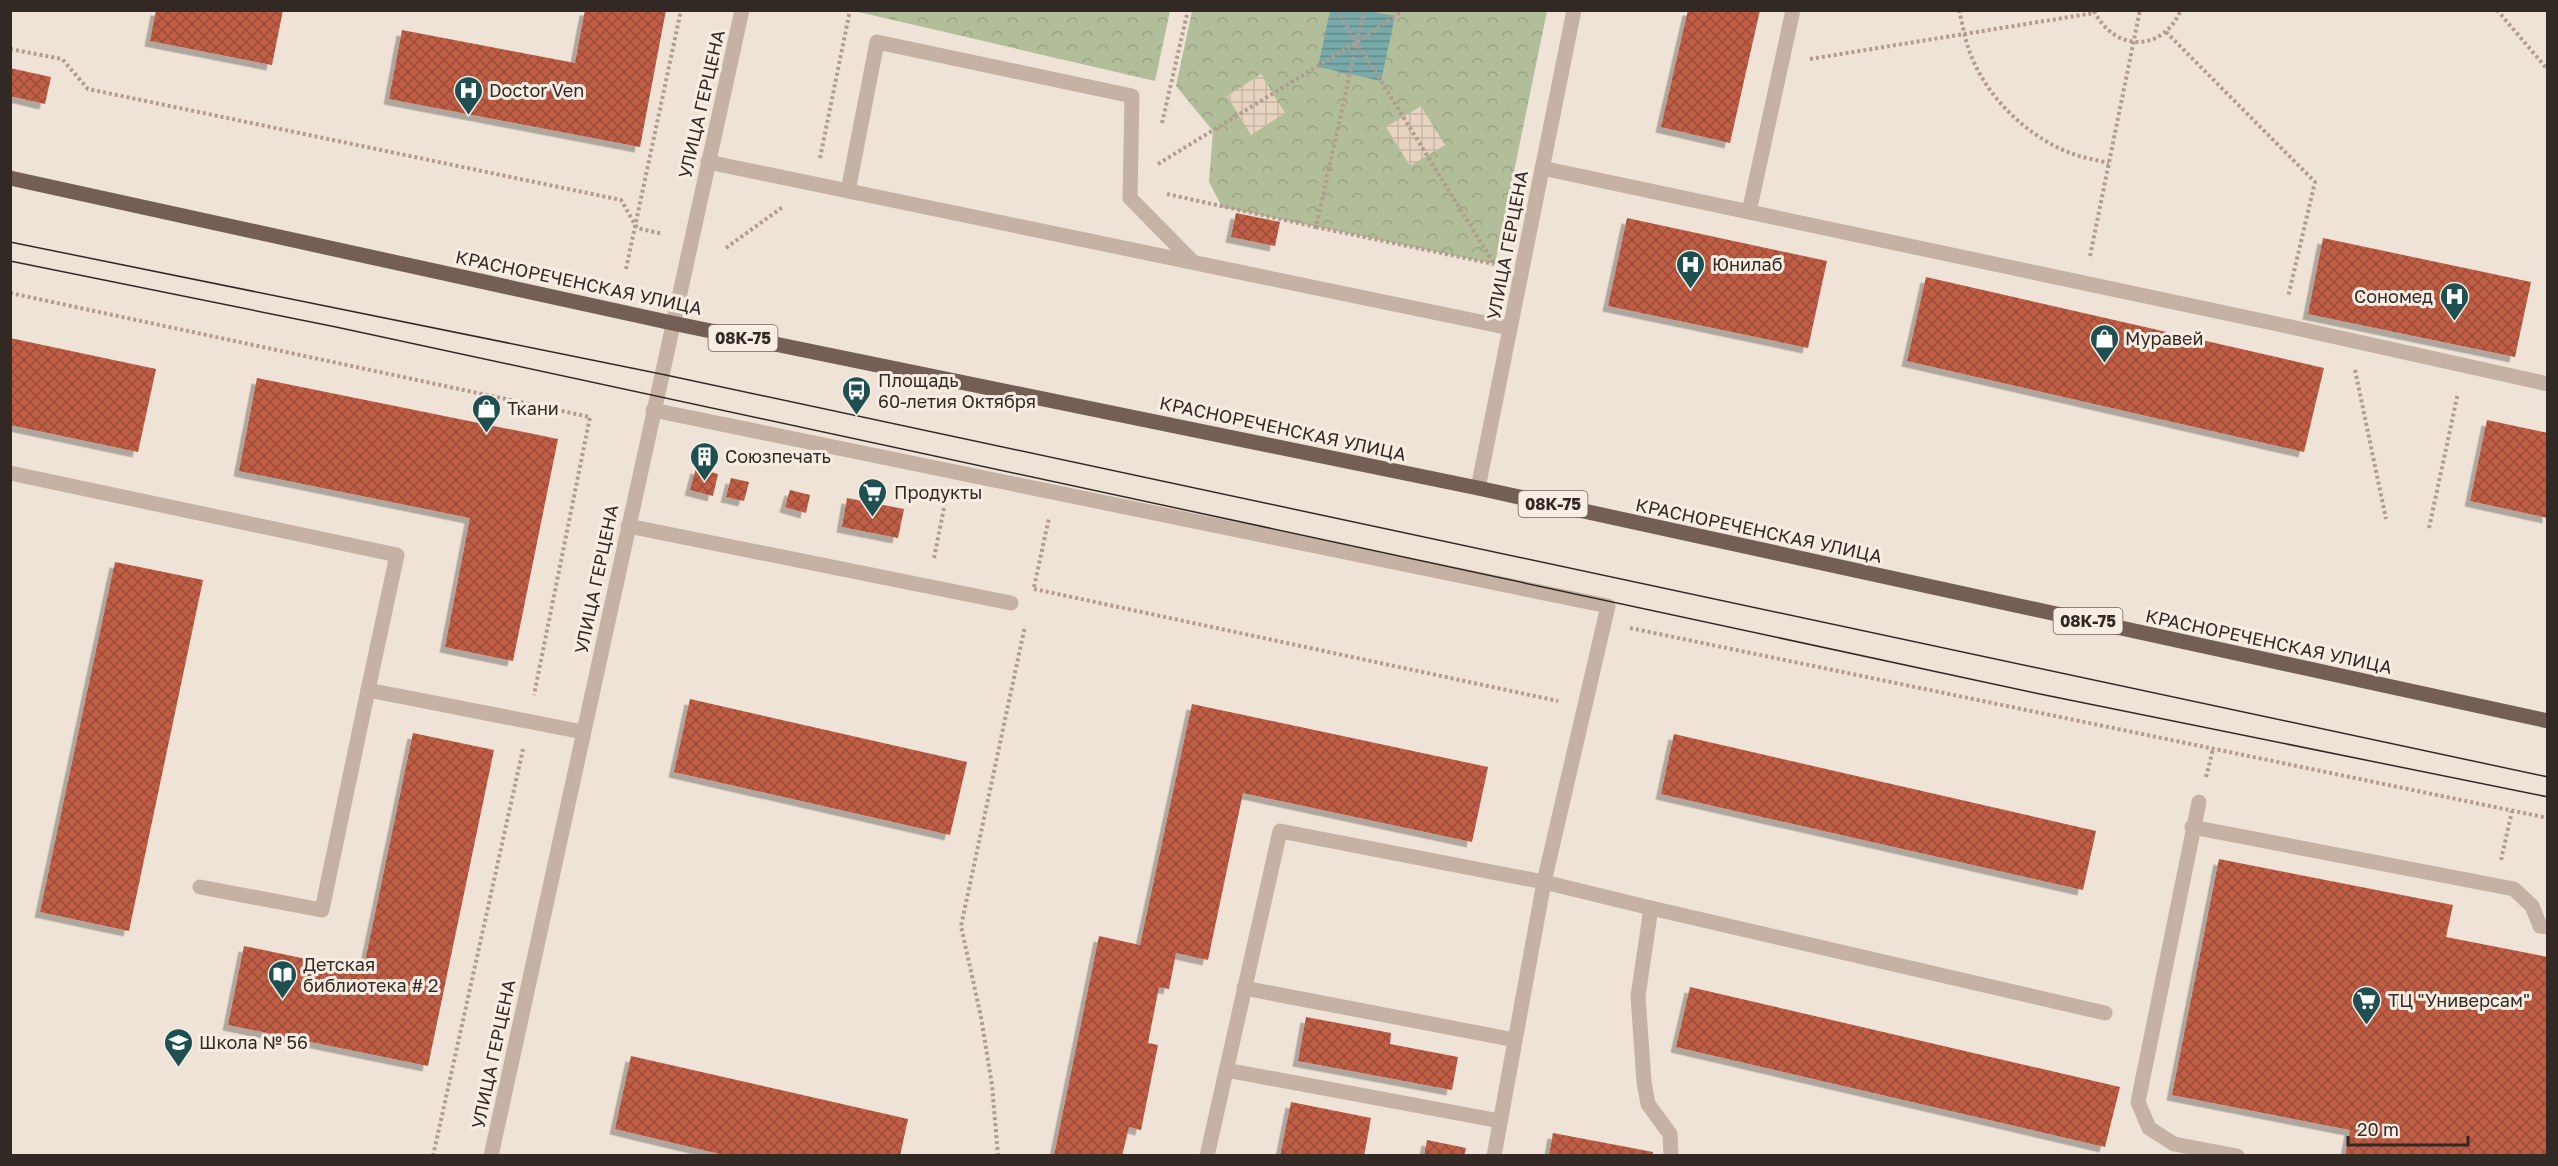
<svg xmlns="http://www.w3.org/2000/svg" width="2558" height="1166" viewBox="0 0 2558 1166" font-family="'Golos Text',sans-serif">
<style>
.park{fill:url(#park-crowns)}
.plaza{fill:url(#plaza-grid)}
.water{fill:url(#water-rules)}
.building{fill:url(#building-cross-hatch);filter:url(#shadow)}
.lines{fill:none;stroke-linecap:round;stroke-linejoin:round}
.path{stroke:#b29c8f;stroke-width:4;stroke-dasharray:3 3;stroke-linecap:butt}
.minor{stroke:#c6b2a4;stroke-width:15}
.major{stroke:#745f57;stroke-width:15}
.tram{stroke:#322925;stroke-width:1.5}
.labels{text-anchor:middle;dominant-baseline:central;stroke-width:6;stroke-linejoin:round;paint-order:stroke}
.shield{fill:#f7ede3;stroke:#6d645e;stroke-width:1.5}
.shield-label{font-size:16px;font-weight:bold;fill:#322925}
.poi-label{font-size:18px;fill:#322925;stroke:#f7ede3;text-anchor:start}
.street-label{font-size:18px;fill:#322925;stroke:#f7ede3}
</style>
<defs>
<pattern id="park-crowns" width="20" height="18" patternUnits="userSpaceOnUse" patternTransform="scale(1.5)"><rect width="20" height="18" fill="#b2bd99"/><path d="M2 6a3 3 0 1 1 6 0M12 15a3 3 0 1 1 6 0" fill="none" stroke="#9aa284"/></pattern>
<pattern id="plaza-grid" width="8" height="8" patternUnits="userSpaceOnUse" patternTransform="scale(1.5)"><rect width="8" height="8" fill="#e7d3bf"/><path d="M0 4h8M4 0v8" fill="none" stroke="#c7b5a4"/></pattern>
<pattern id="water-rules" width="6" height="5" patternUnits="userSpaceOnUse" patternTransform="scale(1.5)"><rect width="6" height="5" fill="#78aaaa"/><path d="M0 2.5h6" fill="none" stroke="#638a8a"/></pattern>
<pattern id="building-cross-hatch" width="8" height="8" patternUnits="userSpaceOnUse" patternTransform="scale(1.5)"><rect width="8" height="8" fill="#bf5d45"/><path d="M0 0l8 8M0 8l8-8" fill="none" stroke="#9c4d39"/></pattern>
<filter id="shadow"><feDropShadow dx="-5.5" dy="5.5" stdDeviation="0" flood-color="#0004"/></filter>
</defs>
<rect width="100%" height="100%" fill="#efe3d7"/>
<g class="park">
<polygon points="850,10 1170,10 1170,11 1155,81"/>
<polygon points="1192,11 1547,11 1495,264 1222,207 1209,182 1213,131 1176,86"/>
</g>
<g class="plaza">
<polygon points="1261,74 1285,113 1251,135 1227,96"/>
<polygon points="1421,106 1445,145 1410,166 1386,127"/>
</g>
<polygon class="water" points="1330,11 1368,11 1395,16 1381,81 1318,67"/>
<g class="building">
<polygon points="156,10 283,10 272,65 150,41"/>
<polygon points="585,10 666,10 640,147 389,99 402,30 575,63"/>
<polygon points="1688,10 1760,10 1730,143 1661,127"/>
<polygon points="10,68 51,77 45,104 10,96"/>
<polygon points="1236,213 1280,222 1275,246 1231,237"/>
<polygon points="1627,218 1827,261 1808,348 1608,306"/>
<polygon points="2323,238 2531,282 2515,357 2308,314"/>
<polygon points="1926,277 2324,368 2304,452 1907,361"/>
<polygon points="10,338 156,369 138,452 10,425"/>
<polygon points="257,378 558,439 513,661 445,647 470,518 239,471"/>
<polygon points="2487,420 2548,433 2548,518 2470,501"/>
<polygon points="696,468 718,474 713,496 690,490"/>
<polygon points="731,478 749,482 744,501 726,497"/>
<polygon points="790,490 810,495 806,513 785,507"/>
<polygon points="847,498 904,509 898,538 842,527"/>
<polygon points="115,562 203,580 129,931 40,912"/>
<polygon points="690,699 967,762 950,835 674,772"/>
<polygon points="1192,704 1488,767 1472,842 1243,793 1208,960 1176,953 1169,989 1159,987 1148,1043 1158,1045 1141,1130 1129,1127 1122,1156 1054,1156 1099,936 1140,945"/>
<polygon points="413,733 494,750 428,1066 228,1025 244,946 363,971"/>
<polygon points="1674,734 2096,831 2083,890 1661,794"/>
<polygon points="2219,859 2453,905 2446,937 2548,957 2548,1156 2345,1156 2350,1130 2172,1095"/>
<polygon points="1690,987 2120,1087 2105,1147 1676,1047"/>
<polygon points="1306,1017 1391,1033 1390,1044 1458,1057 1452,1090 1298,1061"/>
<polygon points="631,1056 908,1119 900,1156 728,1156 615,1129"/>
<polygon points="1291,1102 1371,1118 1364,1156 1280,1156"/>
<polygon points="1553,1133 1653,1152 1653,1156 1549,1156"/>
<polygon points="1427,1140 1466,1148 1464,1156 1424,1156"/>
</g>
<g class="lines">
<g class="path">
<polyline points="1337,10 1493,262"/>
<polyline points="1364,10 1316,227 1494,264"/>
<path d="M1959,10C1962,22 1964,35 1968,47C1983,94 2026,137 2073,154C2084,158 2097,160 2109,163"/>
<polyline points="2497,10 2548,70"/>
<path d="M2094,11C2115,52 2162,53 2181,10"/>
<polyline points="2166,32 2315,182 2288,297"/>
<polyline points="10,49 62,59 88,89 621,200 637,228 663,234"/>
<polyline points="1810,59 2094,13"/>
<polyline points="1162,123 1188,10"/>
<polyline points="820,158 850,10"/>
<polyline points="1158,164 1357,42 1404,10"/>
<polyline points="1167,194 1316,227"/>
<polyline points="726,248 784,206"/>
<polyline points="2090,256 2140,10"/>
<polyline points="626,269 681,10"/>
<polyline points="10,293 590,417 534,695"/>
<polyline points="2355,370 2386,519"/>
<polyline points="2429,528 2458,393"/>
<polyline points="934,558 946,498"/>
<polyline points="1034,587 1049,518"/>
<polyline points="1034,589 1558,701"/>
<polyline points="1630,628 2548,818"/>
<polyline points="2206,777 2213,749"/>
<polyline points="2501,860 2512,811"/>
<polyline points="433,1156 523,749"/>
<polyline points="998,1156 992,1085 981,1017 961,926 1025,626"/>
</g>
<g class="minor">
<polyline points="708,162 1510,328"/>
<polyline points="1542,168 2282,325 2548,384"/>
<polyline points="848,191 877,42 1132,96 1130,198 1192,261"/>
<polyline points="1749,212 1793,10"/>
<polyline points="653,410 1608,606 1544,882 1280,831 1207,1156"/>
<polyline points="10,473 397,555 368,690 583,732"/>
<polyline points="1478,488 1574,10"/>
<polyline points="628,526 1011,603"/>
<polyline points="2199,802 2138,1102 2149,1128 2174,1144 2237,1156"/>
<polyline points="2192,827 2514,889 2532,906 2540,926 2548,927"/>
<polyline points="200,887 322,910 368,690"/>
<polyline points="1651,908 2105,1013"/>
<polyline points="1244,988 1515,1040"/>
<polyline points="1226,1070 1500,1121"/>
<polyline points="491,1156 742,10"/>
<polyline points="1494,1156 1544,882 1651,908 1638,996 1644,1082 1648,1104 1670,1134 1671,1156"/>
</g>
<polyline class="major" points="10,178 672,323 1478,488 2548,721"/>
<g class="tram">
<polyline points="10,242 661,374 2548,777"/>
<polyline points="10,261 336,327 2035,693 2548,797"/>
</g>
</g>
<defs>
<symbol id="hospital-pin" viewBox="-11 -11 22 30"><path d="M0 17L-7.5 6A9.5 9.5 0 1 1 7.5 6Z" fill="#1e5051" stroke="#f7ede3"/><path d="M-5-5h3v3.5h4V-5h3V5h-3V1.5h-4V5h-3Z" fill="#fff"/></symbol>
<symbol id="shop-pin" viewBox="-11 -11 22 30"><path d="M0 17L-7.5 6A9.5 9.5 0 1 1 7.5 6Z" fill="#1e5051" stroke="#f7ede3"/><path d="M-5-2.5h2.3a2.7 3.5 0 0 1 5.4 0H5L5.5 6h-11ZM-1.5-2.5h3a1.5 2.3 0 0 0-3 0Z" fill="#fff"/></symbol>
<symbol id="bus-pin" viewBox="-11 -11 22 30"><path d="M0 17L-7.5 6A9.5 9.5 0 1 1 7.5 6Z" fill="#1e5051" stroke="#f7ede3"/><path d="M-5-6H5V4H4V6H2V4H-2V6H-4V4H-5ZM-3.5-4V0h7V-4ZM-3.5 1.2v1.5H-2V1.2ZM2 1.2v1.5H3.5V1.2Z" fill="#fff"/></symbol>
<symbol id="building-pin" viewBox="-11 -11 22 30"><path d="M0 17L-7.5 6A9.5 9.5 0 1 1 7.5 6Z" fill="#1e5051" stroke="#f7ede3"/><path d="M-4-6H4V6H1V3H-1V6H-4ZM-2.5-4.3h1.7v1.8h-1.7ZM.8-4.3h1.7v1.8H.8ZM-2.5-1h1.7V.8h-1.7ZM.8-1h1.7V.8H.8Z" fill="#fff"/></symbol>
<symbol id="supermarket-pin" viewBox="-11 -11 22 30"><path d="M0 17L-7.5 6A9.5 9.5 0 1 1 7.5 6Z" fill="#1e5051" stroke="#f7ede3"/><path d="M-6-5.5h2.5l.6 2H6L4.5 2H-2.5L-4.4-4H-6ZM-1.5 3.2a1.3 1.3 0 1 0 .1 0ZM3 3.2a1.3 1.3 0 1 0 .1 0Z" fill="#fff"/></symbol>
<symbol id="library-pin" viewBox="-11 -11 22 30"><path d="M0 17L-7.5 6A9.5 9.5 0 1 1 7.5 6Z" fill="#1e5051" stroke="#f7ede3"/><path d="M-6-4Q-3-5.5-.7-3.5V5Q-3 3-6 4ZM6-4Q3-5.5 .7-3.5V5Q3 3 6 4Z" fill="#fff"/></symbol>
<symbol id="school-pin" viewBox="-11 -11 22 30"><path d="M0 17L-7.5 6A9.5 9.5 0 1 1 7.5 6Z" fill="#1e5051" stroke="#f7ede3"/><path d="M0-5L7-2L0 1L-7-2ZM-4 1L0 2.5L4 1V4Q0 6-4 4Z" fill="#fff"/></symbol>
</defs>
<g fill-rule="evenodd">
<use href="#hospital-pin" x="452" y="74" width="33" height="45"/>
<use href="#hospital-pin" x="1674" y="248" width="33" height="45"/>
<use href="#hospital-pin" x="2438" y="280" width="33" height="45"/>
<use href="#shop-pin" x="2088" y="322" width="33" height="45"/>
<use href="#bus-pin" x="840" y="374" width="33" height="45"/>
<use href="#shop-pin" x="470" y="392" width="33" height="45"/>
<use href="#building-pin" x="688" y="440" width="33" height="45"/>
<use href="#supermarket-pin" x="856" y="476" width="33" height="45"/>
<use href="#library-pin" x="266" y="958" width="33" height="45"/>
<use href="#supermarket-pin" x="2350" y="984" width="33" height="45"/>
<use href="#school-pin" x="162" y="1026" width="33" height="45"/>
</g>
<g class="labels">
<g class="shield">
<rect x="708.5" y="325" width="69" height="26" rx="4.5"/>
<rect x="1518.5" y="491" width="69" height="26" rx="4.5"/>
<rect x="2053.5" y="608" width="69" height="26" rx="4.5"/>
</g>
<g class="shield-label">
<text x="743" y="338">08К-75</text>
<text x="1553" y="504">08К-75</text>
<text x="2088" y="621">08К-75</text>
</g>
<g class="poi-label">
<text x="489" y="90">Doctor Ven</text>
<text x="1712" y="264">Юнилаб</text>
<text x="2433" y="296" text-anchor="end">Сономед</text>
<text x="2125" y="338">Муравей</text>
<text x="878" y="380">Площадь<tspan x="878" dy="21">60-летия Октября</tspan></text>
<text x="507" y="408">Ткани</text>
<text x="725" y="456">Союзпечать</text>
<text x="894" y="492">Продукты</text>
<text x="303" y="964">Детская<tspan x="303" dy="21">библиотека # 2</tspan></text>
<text x="2388" y="1000">ТЦ "Универсам"</text>
<text x="199" y="1042">Школа № 56</text>
</g>
<g class="street-label">
<text transform="translate(701 104) rotate(-77)">УЛИЦА ГЕРЦЕНА</text>
<text transform="translate(1507 245) rotate(-79)">УЛИЦА ГЕРЦЕНА</text>
<text transform="translate(579 282) rotate(12)">КРАСНОРЕЧЕНСКАЯ УЛИЦА</text>
<text transform="translate(1283 428) rotate(12)">КРАСНОРЕЧЕНСКАЯ УЛИЦА</text>
<text transform="translate(1759 530) rotate(12)">КРАСНОРЕЧЕНСКАЯ УЛИЦА</text>
<text transform="translate(596 579) rotate(-78)">УЛИЦА ГЕРЦЕНА</text>
<text transform="translate(2269 641) rotate(12)">КРАСНОРЕЧЕНСКАЯ УЛИЦА</text>
<text transform="translate(493 1054) rotate(-78)">УЛИЦА ГЕРЦЕНА</text>
</g>
</g>
<rect width="2558" height="1166" fill="none" stroke="#322925" stroke-width="24"/>
<path d="M2348 1136v9h120v-9" fill="none" stroke="#322925" stroke-width="3"/>
<text x="2357" y="1136" font-size="18" fill="#322925" stroke="#f7ede3" stroke-width="4.5" paint-order="stroke">20 m</text>
</svg>
